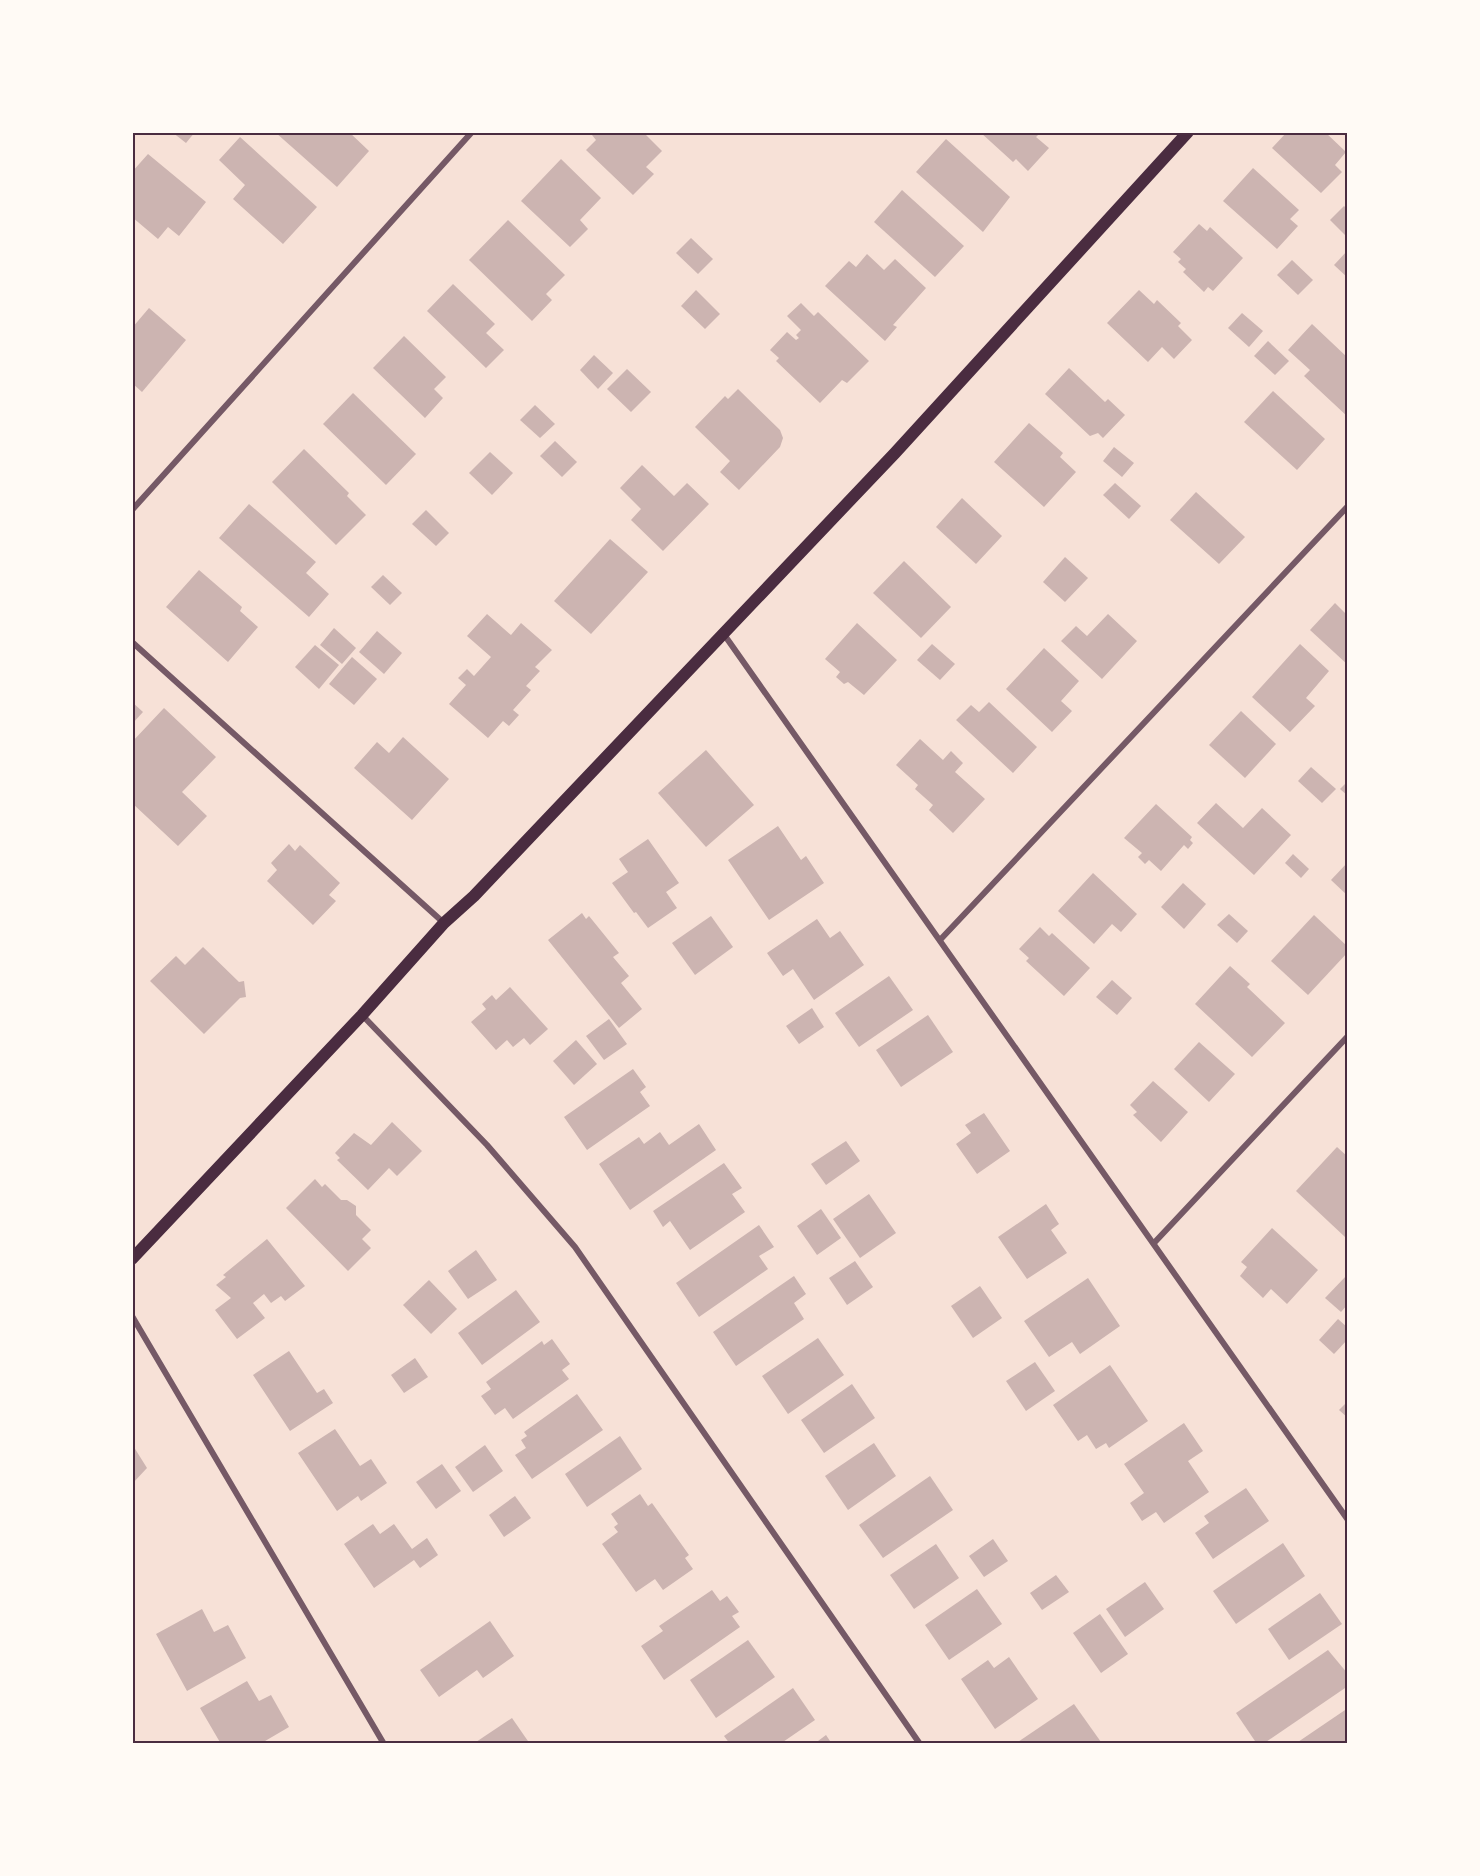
<svg xmlns="http://www.w3.org/2000/svg" width="1480" height="1876" viewBox="0 0 1480 1876" font-family="'Fira Sans Condensed',sans-serif">
<style>
.building{fill:#ccb4b1}
.lines{fill:none;stroke-linecap:round;stroke-linejoin:round}
.service{stroke:#755966;stroke-width:4.5}
.minor{stroke:#755966;stroke-width:6}
.secondary{stroke:#4a2c40;stroke-width:12}
.rail{stroke:#8f747c;stroke-width:4.5}
.neatline{fill:none;stroke:#4a2c40;stroke-width:2}
</style>
<rect width="100%" height="100%" fill="#f7e1d7"/>
<g class="building">
<polygon points="172,132 195,132 186,143"/>
<polygon points="275,132 349,132 369,151 337,187"/>
<polygon points="595,132 643,132 662,151 646,167 654,174 633,195 586,150 596,140 592,135"/>
<polygon points="980,132 1041,132 1036,137 1049,148 1028,171 1016,159 1013,162"/>
<polygon points="1287,132 1325,132 1346,152 1335,165 1342,172 1321,193 1272,148"/>
<polygon points="240,137 317,207 283,244 233,199 245,185 219,160"/>
<polygon points="946,139 1010,197 983,232 916,172"/>
<polygon points="148,154 206,202 179,236 168,227 158,239 132,217 132,172"/>
<polygon points="561,159 601,198 580,220 588,229 570,247 521,201"/>
<polygon points="1253,168 1299,210 1290,219 1298,226 1277,249 1223,201"/>
<polygon points="902,190 964,246 935,277 874,222"/>
<polygon points="1344,206 1348,210 1347,237 1330,220"/>
<polygon points="508,220 565,275 546,294 552,300 532,321 469,260"/>
<polygon points="1199,224 1207,231 1210,227 1243,258 1213,291 1208,287 1204,292 1183,272 1186,269 1178,262 1181,259 1173,252"/>
<polygon points="691,238 713,259 698,274 676,253"/>
<polygon points="1348,250 1348,278 1334,265"/>
<polygon points="867,254 884,270 895,259 926,288 893,325 897,327 885,341 825,286 849,261 856,267"/>
<polygon points="1292,260 1313,280 1298,295 1277,275"/>
<polygon points="453,284 495,324 486,333 504,350 486,368 427,311"/>
<polygon points="696,290 720,314 705,329 681,306"/>
<polygon points="1139,290 1154,304 1157,300 1181,323 1178,326 1192,340 1174,359 1162,347 1148,362 1107,323"/>
<polygon points="801,303 814,316 818,312 869,361 847,383 842,380 820,403 776,361 779,358 770,350 787,332 796,340 799,338 796,335 801,330 787,316"/>
<polygon points="149,308 186,340 142,392 132,383 132,328"/>
<polygon points="1242,313 1263,331 1249,347 1228,328"/>
<polygon points="1312,324 1348,358 1348,417 1304,376 1310,370 1288,350"/>
<polygon points="404,336 446,377 434,389 443,398 425,418 373,368"/>
<polygon points="1268,341 1289,361 1275,375 1254,356"/>
<polygon points="594,355 613,373 598,389 580,370"/>
<polygon points="1069,368 1105,402 1108,399 1125,415 1103,438 1098,433 1090,436 1045,394"/>
<polygon points="627,369 651,392 631,412 607,389"/>
<polygon points="738,389 780,430 783,438 780,447 739,490 720,472 730,461 695,427 725,396 728,399"/>
<polygon points="1273,391 1325,439 1297,470 1244,422"/>
<polygon points="353,393 416,454 386,485 323,424"/>
<polygon points="535,405 555,424 540,438 520,420"/>
<polygon points="1029,423 1063,453 1060,457 1076,472 1044,507 994,462"/>
<polygon points="555,441 577,462 562,477 540,456"/>
<polygon points="1114,447 1134,463 1122,477 1103,461"/>
<polygon points="304,449 349,493 347,496 366,515 336,545 272,482"/>
<polygon points="490,452 513,473 492,495 469,473"/>
<polygon points="642,465 674,496 687,483 709,504 663,551 631,520 641,509 620,488"/>
<polygon points="1115,483 1141,506 1129,519 1103,495"/>
<polygon points="1196,492 1245,537 1219,564 1170,520"/>
<polygon points="962,498 1002,536 976,564 936,527"/>
<polygon points="249,504 316,562 306,573 329,594 309,617 219,538"/>
<polygon points="426,510 449,533 436,546 412,524"/>
<polygon points="610,539 648,572 591,634 554,601"/>
<polygon points="1065,557 1088,578 1065,602 1043,582"/>
<polygon points="904,561 951,607 921,638 873,593"/>
<polygon points="199,570 242,607 240,611 258,627 228,662 166,607"/>
<polygon points="383,575 402,593 390,605 371,587"/>
<polygon points="1335,603 1348,616 1348,665 1310,630"/>
<polygon points="487,614 511,635 521,623 552,650 535,667 540,671 526,686 531,690 513,710 519,715 509,726 503,721 488,738 449,704 466,685 458,678 467,669 474,676 491,657 467,636"/>
<polygon points="1108,614 1137,641 1102,679 1061,641 1076,626 1087,636"/>
<polygon points="857,623 897,660 864,695 848,682 844,684 836,677 840,672 825,659"/>
<polygon points="334,628 356,648 342,664 320,645"/>
<polygon points="377,631 402,653 384,674 359,652"/>
<polygon points="932,644 955,664 940,680 917,660"/>
<polygon points="1300,644 1329,671 1306,698 1315,706 1290,732 1252,697"/>
<polygon points="315,645 339,665 319,689 295,667"/>
<polygon points="1044,648 1079,681 1061,701 1072,711 1052,732 1006,689"/>
<polygon points="352,657 377,679 354,705 329,684"/>
<polygon points="132,702 143,712 132,724"/>
<polygon points="989,702 1037,747 1013,773 956,720 971,705 979,712"/>
<polygon points="164,708 216,757 182,792 207,816 178,846 132,803 132,742"/>
<polygon points="1241,711 1276,744 1245,778 1209,745"/>
<polygon points="403,737 449,779 412,820 354,768 377,742 389,753"/>
<polygon points="920,739 943,760 951,751 963,763 955,772 985,799 953,833 929,810 933,805 915,789 918,785 896,765"/>
<polygon points="706,750 754,805 706,847 658,793"/>
<polygon points="1311,767 1336,789 1322,803 1298,781"/>
<polygon points="1348,781 1348,796 1340,789"/>
<polygon points="1216,803 1243,828 1262,808 1291,835 1254,875 1197,823"/>
<polygon points="1156,804 1192,837 1190,840 1193,843 1188,849 1184,845 1161,871 1149,860 1145,864 1138,857 1142,853 1124,838"/>
<polygon points="778,826 801,860 806,856 824,883 769,920 728,860"/>
<polygon points="648,839 679,883 666,892 677,908 648,928 636,912 634,913 612,883 628,872 619,859"/>
<polygon points="289,844 295,851 300,845 340,883 329,895 336,901 313,925 267,881 277,870 271,863"/>
<polygon points="1293,854 1309,869 1301,878 1285,863"/>
<polygon points="1348,862 1348,896 1331,880"/>
<polygon points="1093,873 1137,914 1121,932 1112,924 1094,944 1058,911"/>
<polygon points="1183,883 1206,904 1184,929 1161,907"/>
<polygon points="582,913 586,919 589,916 619,953 613,957 629,976 621,983 642,1009 619,1028 548,940"/>
<polygon points="1229,914 1248,931 1237,943 1217,925"/>
<polygon points="1314,915 1348,947 1348,952 1308,995 1271,961"/>
<polygon points="711,916 733,947 695,975 672,943"/>
<polygon points="817,919 830,938 840,931 864,965 814,1000 793,969 783,976 767,953"/>
<polygon points="1040,927 1049,936 1052,933 1090,968 1064,996 1026,961 1029,958 1019,949"/>
<polygon points="203,947 239,982 244,981 246,997 240,998 204,1034 150,981 176,956 185,965"/>
<polygon points="1230,966 1250,984 1247,987 1285,1023 1252,1057 1195,1004"/>
<polygon points="889,976 913,1010 859,1047 835,1013"/>
<polygon points="1112,980 1132,998 1117,1015 1096,997"/>
<polygon points="510,987 548,1029 530,1045 524,1038 513,1047 507,1040 496,1050 471,1022 486,1009 482,1004 492,995 496,1000"/>
<polygon points="812,1008 824,1027 799,1044 786,1026"/>
<polygon points="928,1015 953,1052 901,1087 876,1050"/>
<polygon points="609,1019 627,1044 604,1060 586,1036"/>
<polygon points="576,1040 597,1064 574,1085 553,1061"/>
<polygon points="1199,1042 1235,1074 1209,1102 1174,1069"/>
<polygon points="633,1069 646,1087 640,1092 650,1106 587,1150 564,1117"/>
<polygon points="1153,1081 1188,1112 1161,1142 1133,1115 1137,1112 1130,1105"/>
<polygon points="984,1113 1010,1151 977,1174 956,1144 971,1133 965,1125"/>
<polygon points="392,1122 422,1151 397,1176 389,1168 368,1190 337,1160 340,1158 335,1153 354,1133 371,1145"/>
<polygon points="699,1124 716,1150 630,1210 599,1164 639,1137 644,1144 660,1132 669,1145"/>
<polygon points="846,1141 860,1161 826,1185 811,1164"/>
<polygon points="1337,1147 1348,1157 1348,1233 1345,1237 1296,1191"/>
<polygon points="724,1163 742,1188 732,1194 745,1212 690,1250 670,1221 663,1227 653,1211"/>
<polygon points="315,1179 322,1187 325,1184 341,1200 347,1200 356,1206 356,1215 371,1230 362,1239 371,1248 348,1271 286,1208"/>
<polygon points="869,1194 896,1233 860,1258 833,1219"/>
<polygon points="1046,1204 1059,1224 1051,1230 1067,1253 1027,1279 998,1237"/>
<polygon points="821,1209 841,1238 817,1255 797,1226"/>
<polygon points="759,1225 774,1247 759,1256 768,1269 699,1317 676,1283"/>
<polygon points="1272,1228 1318,1270 1287,1304 1271,1289 1263,1298 1240,1276 1247,1267 1241,1262"/>
<polygon points="267,1239 305,1286 285,1301 281,1296 271,1303 264,1294 253,1303 265,1318 237,1339 215,1310 231,1298 216,1285 226,1277 223,1275"/>
<polygon points="476,1250 497,1280 468,1299 448,1271"/>
<polygon points="855,1261 873,1287 847,1305 829,1278"/>
<polygon points="1347,1275 1348,1304 1341,1312 1325,1298"/>
<polygon points="794,1276 806,1294 794,1303 804,1319 736,1366 713,1332"/>
<polygon points="1088,1278 1120,1326 1080,1354 1072,1342 1049,1357 1024,1321"/>
<polygon points="429,1280 457,1309 431,1334 403,1305"/>
<polygon points="980,1286 1002,1318 973,1338 951,1306"/>
<polygon points="516,1290 540,1322 482,1365 458,1333"/>
<polygon points="1338,1319 1348,1328 1348,1339 1334,1354 1319,1340"/>
<polygon points="818,1338 844,1375 788,1414 762,1376"/>
<polygon points="552,1339 570,1364 562,1370 569,1379 513,1419 505,1408 495,1415 481,1396 491,1389 486,1382 542,1341 544,1345"/>
<polygon points="289,1351 317,1393 324,1389 333,1403 290,1431 253,1375"/>
<polygon points="415,1358 428,1377 404,1393 391,1375"/>
<polygon points="1035,1362 1055,1391 1026,1411 1006,1381"/>
<polygon points="1110,1365 1148,1421 1109,1448 1106,1443 1096,1449 1087,1435 1078,1441 1053,1405"/>
<polygon points="852,1384 875,1418 824,1453 801,1420"/>
<polygon points="577,1394 603,1430 532,1479 515,1455 526,1448 521,1440 527,1436 524,1432"/>
<polygon points="1348,1401 1348,1418 1339,1410"/>
<polygon points="1184,1423 1203,1451 1188,1461 1209,1492 1164,1523 1156,1512 1142,1521 1130,1503 1144,1493 1124,1464"/>
<polygon points="335,1429 360,1466 371,1459 387,1483 361,1501 358,1496 337,1511 298,1453"/>
<polygon points="620,1436 642,1469 587,1507 565,1474"/>
<polygon points="874,1443 896,1476 848,1510 825,1476"/>
<polygon points="132,1444 147,1468 132,1484"/>
<polygon points="485,1445 503,1471 473,1492 455,1467"/>
<polygon points="442,1464 461,1491 436,1509 416,1482"/>
<polygon points="930,1476 953,1510 883,1558 859,1525"/>
<polygon points="1246,1488 1269,1521 1213,1559 1195,1533 1209,1523 1204,1516"/>
<polygon points="640,1494 648,1506 652,1503 689,1555 685,1558 693,1569 663,1590 655,1579 636,1592 602,1544 618,1532 614,1527 618,1524 611,1514"/>
<polygon points="515,1496 531,1518 504,1537 489,1515"/>
<polygon points="373,1524 380,1534 394,1524 412,1549 427,1538 438,1555 420,1568 414,1560 374,1588 344,1544"/>
<polygon points="993,1539 1008,1561 984,1577 969,1556"/>
<polygon points="1283,1543 1305,1576 1236,1624 1213,1591"/>
<polygon points="936,1544 959,1578 914,1609 890,1575"/>
<polygon points="1056,1575 1069,1592 1042,1610 1030,1593"/>
<polygon points="1145,1582 1164,1609 1125,1637 1106,1609"/>
<polygon points="977,1589 1002,1624 949,1660 925,1625"/>
<polygon points="712,1590 720,1601 727,1596 739,1612 732,1616 740,1627 664,1680 641,1646 663,1631 659,1626"/>
<polygon points="1320,1593 1342,1624 1289,1660 1268,1629"/>
<polygon points="202,1609 214,1632 228,1625 246,1658 187,1691 156,1634"/>
<polygon points="1100,1614 1128,1654 1101,1673 1073,1633"/>
<polygon points="490,1621 514,1656 483,1678 477,1670 439,1697 420,1670"/>
<polygon points="748,1640 775,1677 716,1718 690,1680"/>
<polygon points="1328,1650 1348,1674 1348,1686 1263,1744 1257,1744 1236,1713"/>
<polygon points="1009,1657 1038,1699 995,1729 961,1679 988,1660 994,1668"/>
<polygon points="247,1681 259,1701 271,1695 289,1727 260,1744 221,1744 200,1708"/>
<polygon points="793,1688 815,1720 780,1744 730,1744 724,1736"/>
<polygon points="1074,1704 1101,1742 1015,1744"/>
<polygon points="1348,1708 1348,1744 1295,1744"/>
<polygon points="512,1718 530,1744 473,1744"/>
<polygon points="826,1735 832,1744 814,1744"/>
</g>
<g class="lines">
<polyline class="service" points="132,1024 132,1030"/>
<g class="minor">
<polyline points="132,510 472,132"/>
<polyline points="723,633 1348,1520"/>
<polyline points="132,642 444,923"/>
<polyline points="940,940 1348,506"/>
<polyline points="362,1015 487,1145 575,1247 920,1744"/>
<polyline points="1154,1243 1348,1036"/>
<polyline points="132,1316 384,1744"/>
</g>
<polyline class="secondary" points="132,1259 362,1015 444,923 474,896 895,453 1188,132"/>
<polyline class="rail" points="132,135 134,132"/>
</g>
<rect width="1480" height="1876" fill="none" stroke="#fffaf5" stroke-width="267"/>
<rect x="134" y="134" width="1212" height="1608" class="neatline"/>
</svg>
